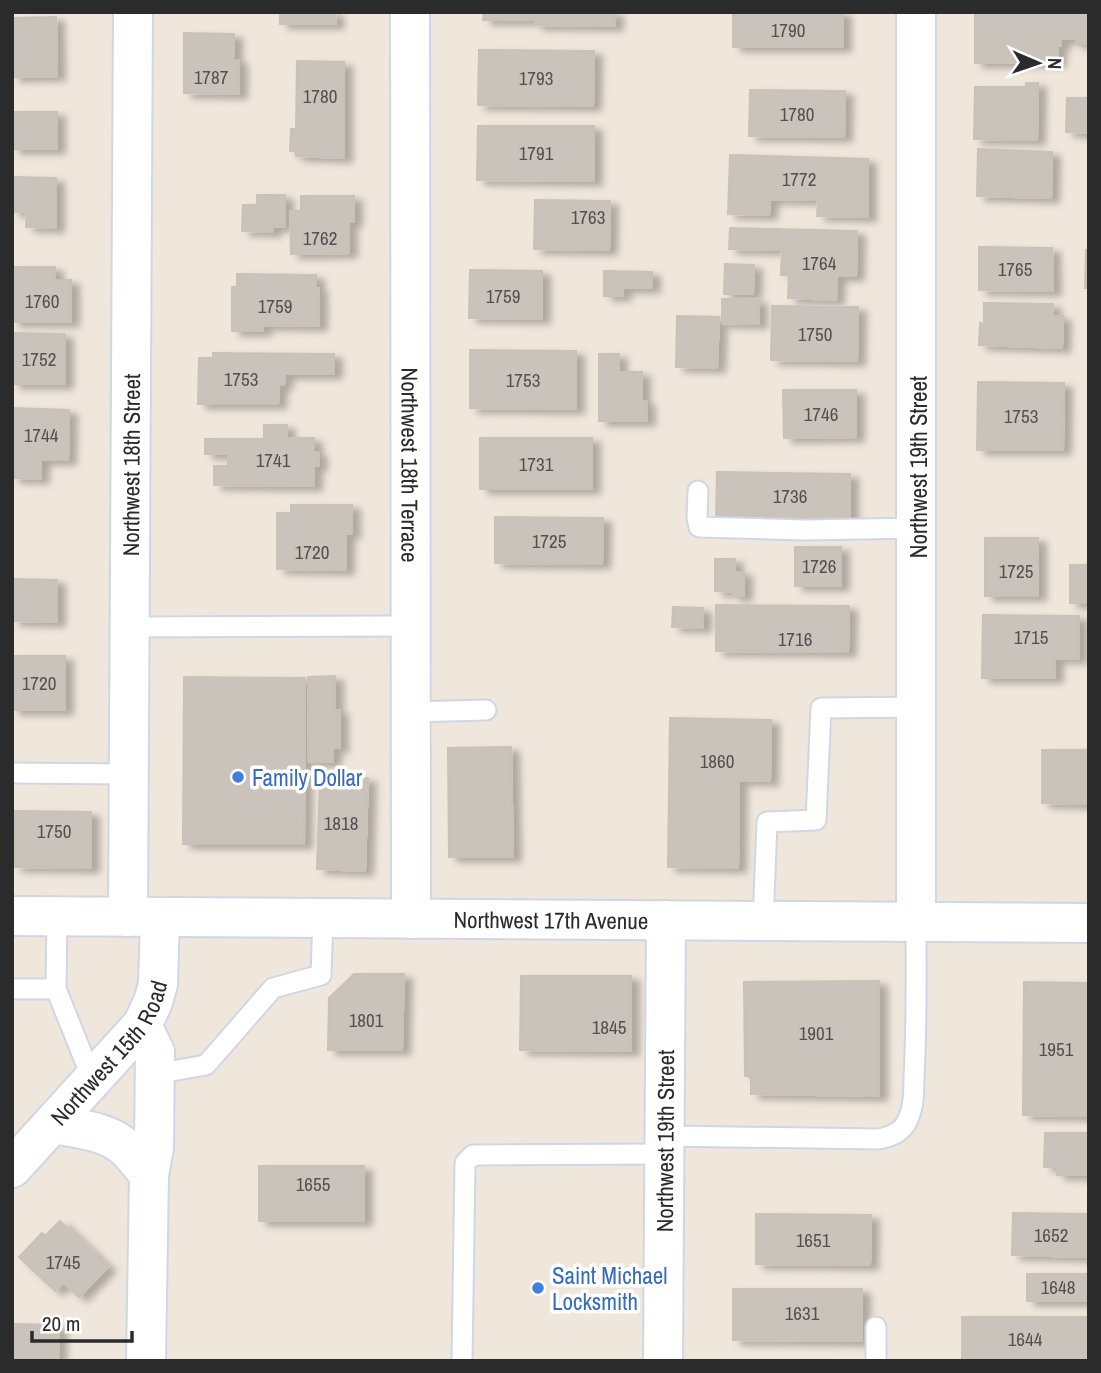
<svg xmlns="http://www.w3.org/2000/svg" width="1101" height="1373" viewBox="0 0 1101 1373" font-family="'Archivo Narrow',sans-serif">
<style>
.building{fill:#cac3bc;stroke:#cac2b5;stroke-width:2;filter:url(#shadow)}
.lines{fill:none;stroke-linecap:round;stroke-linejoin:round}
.lane-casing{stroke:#d1d6e6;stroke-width:23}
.street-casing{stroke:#d1d6e6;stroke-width:42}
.secondary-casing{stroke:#d1d6e6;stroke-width:42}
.lane{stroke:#fff;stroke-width:19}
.street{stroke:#fff;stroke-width:38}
.secondary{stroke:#fff;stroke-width:38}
.shop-dot{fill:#3f7fe0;stroke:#fff;stroke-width:2.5}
.labels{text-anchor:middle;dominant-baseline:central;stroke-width:7;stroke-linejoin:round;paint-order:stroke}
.number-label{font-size:19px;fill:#53514f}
.street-label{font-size:23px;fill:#2b2b2b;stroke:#fff}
.shop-label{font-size:23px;fill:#366cbe;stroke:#fff;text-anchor:start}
</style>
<defs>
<filter id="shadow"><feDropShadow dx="8" dy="4.5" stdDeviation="3.5" flood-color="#0004"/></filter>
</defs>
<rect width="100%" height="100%" fill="#efe6dc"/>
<g class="building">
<polygon points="280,12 335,12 336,24 280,24"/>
<polygon points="484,12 615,12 615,26 535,25 535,20 483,20"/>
<rect x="733" y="12" width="110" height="35"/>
<polygon points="975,12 1089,12 1089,44 1076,44 1076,39 1061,39 1061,46 1058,46 1058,62 975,63"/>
<polygon points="56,17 57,76 12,77 12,18"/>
<polygon points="184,33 234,34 234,60 239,60 239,94 184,93"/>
<polygon points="479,50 594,51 593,106 478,105"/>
<polygon points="297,61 344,62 344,158 296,156 295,151 290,151 291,129 296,129"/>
<polygon points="1026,83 1038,83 1037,140 974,139 975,87 1026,87"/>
<polygon points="750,90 845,91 844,137 749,136"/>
<polygon points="1067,98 1089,98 1089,133 1066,132"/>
<rect x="12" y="112" width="45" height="37"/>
<polygon points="478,126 594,126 594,181 477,180"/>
<polygon points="978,149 1052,152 1051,198 977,196"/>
<polygon points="730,155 868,159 868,217 817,216 818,200 770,199 769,215 728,214"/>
<polygon points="12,177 56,178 56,228 26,227 27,211 12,212"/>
<polygon points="257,195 285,195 285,227 273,226 273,232 242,231 243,205 257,205"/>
<polygon points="301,196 354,196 354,222 349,222 349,253 291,254 290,211 301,211"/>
<polygon points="535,200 610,201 609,250 534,249"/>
<polygon points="730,228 857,231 856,276 837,276 836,300 788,298 789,275 781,275 782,250 729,249"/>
<polygon points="979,247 1052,248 1053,291 979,290"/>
<polygon points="1086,250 1089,250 1089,288 1085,288"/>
<polygon points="725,264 754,265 753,294 724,294"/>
<polygon points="12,267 55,267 55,280 71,280 71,322 12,322"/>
<polygon points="470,270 542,271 542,319 469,318"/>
<polygon points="604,271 652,272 652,288 622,288 623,296 604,296"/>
<polygon points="237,274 316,275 316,288 319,288 319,326 263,325 263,331 232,331 232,287 237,287"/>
<polygon points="722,299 759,300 759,324 722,323"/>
<polygon points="984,303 1053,304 1052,316 1063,316 1062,348 979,345 980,323 984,324"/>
<polygon points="772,306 858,307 857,361 771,360"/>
<polygon points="677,316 719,317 717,368 676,367"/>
<polygon points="12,333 65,334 65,384 12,384"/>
<polygon points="470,350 576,351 576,409 470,408"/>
<polygon points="213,353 334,354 334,374 285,374 284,385 279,385 278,404 198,404 199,358 213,358"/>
<polygon points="599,354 619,354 619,372 642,372 642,401 647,402 647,421 599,421"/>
<polygon points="978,382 1064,383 1063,450 977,450"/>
<polygon points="783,390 856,390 856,437 784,438"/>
<polygon points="12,408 69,410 68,460 41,460 41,479 12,478"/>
<polygon points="264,425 287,425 286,438 314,438 314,452 319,453 319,466 314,466 314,486 214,485 214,466 228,466 228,454 205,454 205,439 264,439"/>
<rect x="480" y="438" width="112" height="51"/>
<polygon points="717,472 850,474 850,522 716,520"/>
<polygon points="291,505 352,505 352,534 346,534 346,570 277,569 277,513 291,513"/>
<polygon points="495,517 603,518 602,564 495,563"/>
<rect x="985" y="538" width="53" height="58"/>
<rect x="795" y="547" width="46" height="39"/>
<polygon points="715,559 735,559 734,572 744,572 744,596 733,596 734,592 715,591"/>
<rect x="1070" y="565" width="19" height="38"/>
<polygon points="12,579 57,580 57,622 12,621"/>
<polygon points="716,605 849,606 848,652 716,651"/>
<polygon points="673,607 703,608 703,628 672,627"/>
<polygon points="983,615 1079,616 1079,659 1055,658 1055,678 982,678"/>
<rect x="12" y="656" width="53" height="54"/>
<polygon points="335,676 335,711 340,710 340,748 333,747 333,762 309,762 308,677"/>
<polygon points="184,677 305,678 304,844 183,844"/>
<polygon points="670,718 771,720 770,781 739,780 738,868 668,867"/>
<polygon points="511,747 513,857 449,857 448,748"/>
<polygon points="1042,750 1089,750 1089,804 1042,803"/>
<polygon points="320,777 368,778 365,871 317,869"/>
<polygon points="14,811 91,812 91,868 14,867"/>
<polygon points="354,974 404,974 402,1050 328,1050 329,998"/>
<polygon points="521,976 631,976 631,1051 520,1050"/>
<polygon points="879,981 879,1096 751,1094 751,1077 745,1076 744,982"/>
<polygon points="1024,982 1089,983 1089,1116 1023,1115"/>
<polygon points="1045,1133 1089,1133 1089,1175 1057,1175 1057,1167 1044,1167"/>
<rect x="259" y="1166" width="105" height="55"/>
<polygon points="1013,1213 1089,1214 1089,1257 1012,1255"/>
<polygon points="756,1214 871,1215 870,1265 756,1264"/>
<polygon points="60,1221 108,1267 79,1297 64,1283 55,1291 19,1257 42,1233 45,1236"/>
<rect x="1027" y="1274" width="62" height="27"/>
<polygon points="733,1289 862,1289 862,1341 733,1340"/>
<rect x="962" y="1317" width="127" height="44"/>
<polygon points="12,1324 59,1325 58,1361 12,1361"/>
</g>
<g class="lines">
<defs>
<g id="lane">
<polyline points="698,491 697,518 699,527 804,530 918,528"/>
<polyline points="129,627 411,626"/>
<polyline points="411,712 486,710"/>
<polyline points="12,773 129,774"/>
<polyline points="57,916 56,989 93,1081"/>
<polyline points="763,922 767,822 816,820 821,708 918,707"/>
<polyline points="12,989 56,989"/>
<polyline points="155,1074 206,1065 273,988 321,975 323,919"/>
<path d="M666,1136L878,1139C891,1137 903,1132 908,1119C914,1107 914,1090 914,1076C917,1025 916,974 916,923"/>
<polyline points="876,1327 876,1361"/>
<polyline points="462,1361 465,1163 473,1155 665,1154"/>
</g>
<g id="street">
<path id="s1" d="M410,12L411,919"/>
<polyline points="916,12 916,923"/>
<path id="s2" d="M128,917L133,12"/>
<polyline points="142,1025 155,1052 154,1148 149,1175 146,1361"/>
<path d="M54,1124C78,1129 109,1131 127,1149C135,1157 142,1166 149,1175"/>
<path id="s3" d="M12,1168L142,1025L153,1002L158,984L160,917"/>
<path id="s4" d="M663,1361L666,920"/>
</g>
<g id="secondary">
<path id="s5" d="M12,916L1089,923"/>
</g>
</defs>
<use href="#lane" class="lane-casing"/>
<use href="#street" class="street-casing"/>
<use href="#secondary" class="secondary-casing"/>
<use href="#lane" class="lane"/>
<use href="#street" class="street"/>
<use href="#secondary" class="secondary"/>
</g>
<g class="shop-dot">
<circle cx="238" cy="777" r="7"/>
<circle cx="538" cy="1288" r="7"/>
</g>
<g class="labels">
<g class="number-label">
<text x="788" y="30">1790</text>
<text x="211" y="77">1787</text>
<text x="536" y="78">1793</text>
<text x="320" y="96">1780</text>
<text x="797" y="114">1780</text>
<text x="536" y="153">1791</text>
<text x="799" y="179">1772</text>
<text x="588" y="217">1763</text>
<text x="320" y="238">1762</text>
<text x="819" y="263">1764</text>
<text x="1015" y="269">1765</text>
<text x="503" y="296">1759</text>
<text x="42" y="301">1760</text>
<text x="275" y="306">1759</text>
<text x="815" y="334">1750</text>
<text x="39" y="359">1752</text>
<text x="241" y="379">1753</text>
<text x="523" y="380">1753</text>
<text x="821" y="414">1746</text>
<text x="1021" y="416">1753</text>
<text x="41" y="435">1744</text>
<text x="273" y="460">1741</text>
<text x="536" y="464">1731</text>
<text x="790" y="496">1736</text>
<text x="549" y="541">1725</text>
<text x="312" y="552">1720</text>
<text x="819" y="566">1726</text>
<text x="1016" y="571">1725</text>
<text x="1031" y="637">1715</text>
<text x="795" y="639">1716</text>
<text x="39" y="683">1720</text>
<text x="717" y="761">1860</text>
<text x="341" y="823">1818</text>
<text x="54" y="831">1750</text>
<text x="366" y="1020">1801</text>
<text x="609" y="1027">1845</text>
<text x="816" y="1033">1901</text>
<text x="1056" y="1049">1951</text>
<text x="313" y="1184">1655</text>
<text x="1051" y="1235">1652</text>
<text x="813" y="1240">1651</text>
<text x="63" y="1262">1745</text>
<text x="1058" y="1287">1648</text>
<text x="802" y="1313">1631</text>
<text x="1025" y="1339">1644</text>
</g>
<g class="street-label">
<text stroke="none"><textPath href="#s2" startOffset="452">Northwest 18th Street</textPath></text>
<text stroke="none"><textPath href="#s1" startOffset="453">Northwest 18th Terrace</textPath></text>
<text transform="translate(918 467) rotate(-90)">Northwest 19th Street</text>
<text stroke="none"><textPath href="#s5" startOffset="539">Northwest 17th Avenue</textPath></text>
<text stroke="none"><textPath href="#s3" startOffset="152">Northwest 15th Road</textPath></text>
<text stroke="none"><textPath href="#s4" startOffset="220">Northwest 19th Street</textPath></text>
</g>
<g class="shop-label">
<text x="252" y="777">Family Dollar</text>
<text x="552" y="1275">Saint Michael<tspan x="552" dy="26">Locksmith</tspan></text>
</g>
</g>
<rect width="1101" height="1373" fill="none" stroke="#2b2b2b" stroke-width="28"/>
<g transform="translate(1038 63) rotate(92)" stroke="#ffffff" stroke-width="5" paint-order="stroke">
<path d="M0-5L12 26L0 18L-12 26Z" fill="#2b2b2b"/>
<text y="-10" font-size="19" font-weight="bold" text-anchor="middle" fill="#2b2b2b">N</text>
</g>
<path d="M32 1331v10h100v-10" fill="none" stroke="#2b2b2b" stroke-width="3.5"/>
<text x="42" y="1331" font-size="21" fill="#2b2b2b" stroke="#ffffff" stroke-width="5" paint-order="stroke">20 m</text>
</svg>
